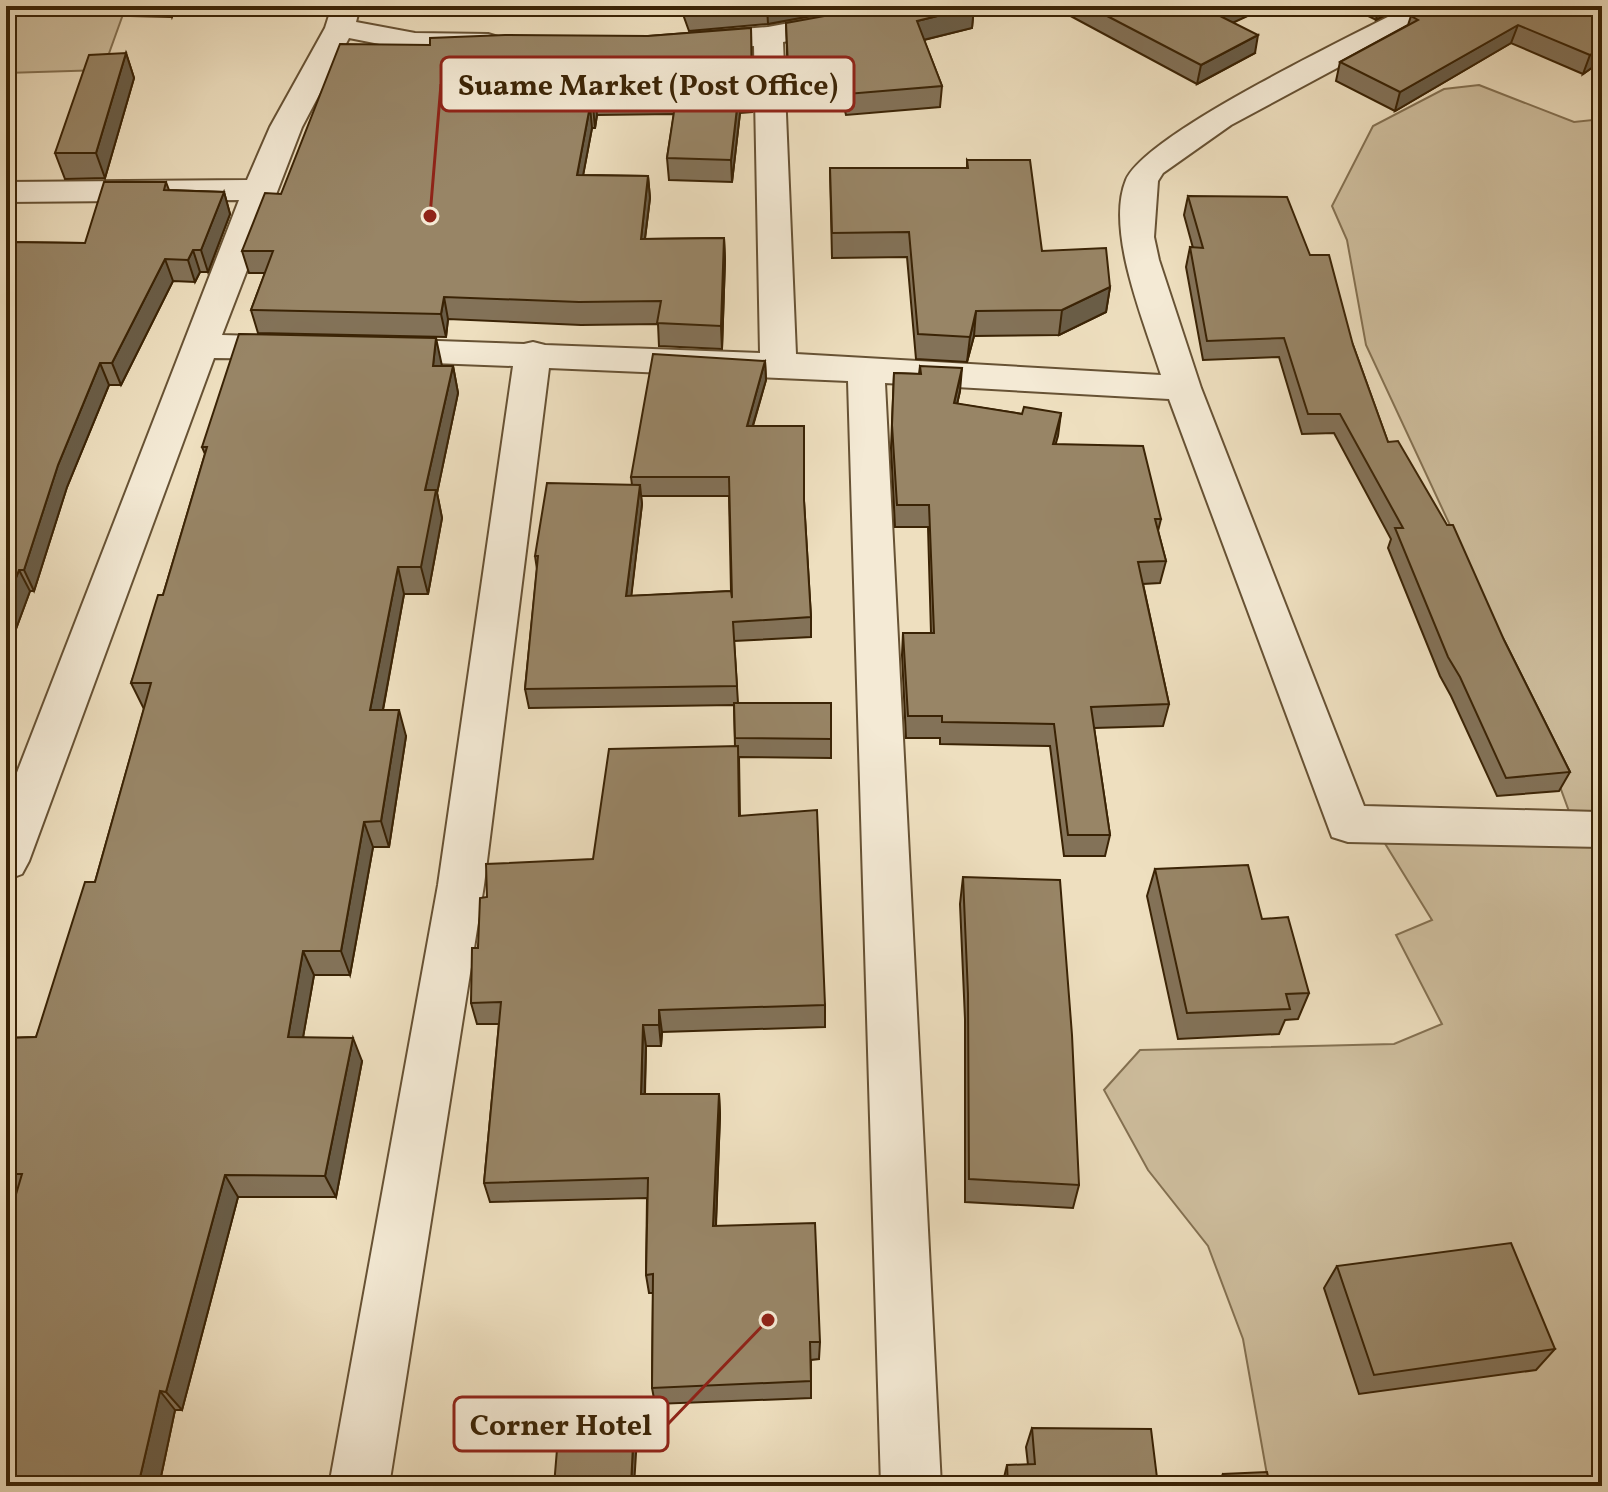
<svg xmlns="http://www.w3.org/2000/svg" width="1608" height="1492" viewBox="0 0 1608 1492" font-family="Vollkorn,serif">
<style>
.green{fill:#cfbf9f;stroke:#847152;stroke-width:2}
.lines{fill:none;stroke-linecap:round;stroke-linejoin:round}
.minor-casing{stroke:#675234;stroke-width:4}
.minor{fill:#f4ead5;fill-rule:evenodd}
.wall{fill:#837258;stroke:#3a2305;stroke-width:2;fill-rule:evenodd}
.shaded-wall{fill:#6a5d47;stroke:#3a2305;stroke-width:2}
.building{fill:#988566;stroke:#3a2305;stroke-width:2}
.leader{fill:none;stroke:#8f2418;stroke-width:3}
.callout-dot{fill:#8f2418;stroke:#f4ead5;stroke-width:3}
.callout{fill:#f4ead5;stroke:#8f2418;stroke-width:3}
.callout-label{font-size:30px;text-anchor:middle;font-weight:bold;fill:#3a2305}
</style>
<rect width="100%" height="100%" fill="#eedfbf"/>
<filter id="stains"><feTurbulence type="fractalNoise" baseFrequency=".0025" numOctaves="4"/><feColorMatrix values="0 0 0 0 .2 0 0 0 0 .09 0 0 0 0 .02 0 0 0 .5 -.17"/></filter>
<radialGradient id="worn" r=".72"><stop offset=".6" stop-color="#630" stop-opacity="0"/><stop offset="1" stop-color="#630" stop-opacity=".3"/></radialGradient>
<g class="green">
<polygon points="126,6 103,70 6,73 6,10"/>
<polygon points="1479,85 1574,122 1602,119 1602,1486 1269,1486 1243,1339 1208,1246 1148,1170 1104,1090 1140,1050 1394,1044 1442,1024 1396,935 1432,920 1381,837 1582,847 1517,669 1366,345 1347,240 1332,206 1373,126 1444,89"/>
</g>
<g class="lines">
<defs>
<g id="minor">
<polygon points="332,6 360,6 356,22 415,33 488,34 498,37 503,43 498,49 488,52 415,51 349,38 302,127 222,335 296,337 309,340 314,348 309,356 296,359 214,358 29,861 22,874 6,880 6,801 239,200 6,202 6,182 247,180 270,127 325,28"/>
<path d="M881,6H941L937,12L927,15L783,42L796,354L1161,375C1145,324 1105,231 1126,180C1147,132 1355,35 1409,6H1445L1441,12L1231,125L1163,173L1158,181L1154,237L1159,260L1201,388L1364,806L1598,812L1602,813V847L1348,842L1332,837L1169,399L885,383L941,1486H881L848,381L549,368L484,885L389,1486H329L438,885L513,366L381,361L368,358L363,350L368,342L381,339L524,344L533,342L545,345L760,353L754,46L692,51L682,48L677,42L682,36L692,33L768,27Z"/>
</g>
</defs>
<use href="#minor" class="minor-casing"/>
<use href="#minor" class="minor"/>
</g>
<g class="wall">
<polygon points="128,6 176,6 172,17 131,16"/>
<polygon points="680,6 865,6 768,24 689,31"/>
<polygon points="1052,6 1269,6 1233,22 1255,53 1197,84"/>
<polygon points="1348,6 1403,6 1376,20"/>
<polygon points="1602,6 1602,63 1600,62 1583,74 1511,43 1395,111 1336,81 1340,62 1408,25 1411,16"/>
<polygon points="974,7 972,28 924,40 942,86 940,107 846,115 844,107 789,110 786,23"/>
<polygon points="751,28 752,112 740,113 732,182 669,180 667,158 674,114 597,115 595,128 592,128 583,175 648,176 650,198 645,239 724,238 725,260 722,349 659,346 658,324 581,325 448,319 446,337 258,333 251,310 265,273 249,273 242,251 281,194 430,45 648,36"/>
<polygon points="126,53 134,78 105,178 65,179 55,153"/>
<polygon points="967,160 1042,251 1110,287 1106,312 1059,335 974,336 967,362 916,359 907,257 832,258 830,168 967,168"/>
<polygon points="166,182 169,190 224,192 230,214 208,272 200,272 195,282 173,281 121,385 109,385 67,487 34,591 30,591 6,656 6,242 85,243"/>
<polygon points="1188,196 1310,255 1353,345 1388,442 1504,640 1570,772 1559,791 1497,796 1451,696 1440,676 1388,548 1391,539 1334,433 1302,434 1279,357 1203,360 1186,267 1190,247 1193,248 1184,215"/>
<path d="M765,361L766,380L753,426L804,501L811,617V637L734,641L738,703H831V758L739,757L740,816L825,1005V1027L662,1032L661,1046H646L645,1094H719L720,1115L716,1226L820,1342L819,1359L811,1360V1398L655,1404L652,1388L653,1293H649L646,1275L647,1198L490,1202L484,1183L499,1024H477L471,1003L478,948L487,897L593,859L735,747L734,705L529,708L525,689L537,569L535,556L632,485L631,477ZM641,496H729L731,591L631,596L642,504Z"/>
<polygon points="442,366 453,366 458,393 437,493 442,518 428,594 404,594 383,710 406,736 389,847 373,847 350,975 314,975 303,1037 362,1061 336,1197 238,1197 182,1410 175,1410 159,1486 15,1196 6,1197 6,1038 36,1037 95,882 144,709 131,683 163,595 205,454 202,447"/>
<polygon points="920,366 960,391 957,404 1022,414 1061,413 1055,445 1161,519 1158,531 1166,561 1160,583 1143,584 1169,704 1163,726 1094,728 1110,835 1105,856 1064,856 1050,746 940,744 940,738 906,738 902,655 903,633 931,633 928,527 895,527 891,448 894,373 919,374"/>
<polygon points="1155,869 1262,919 1309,993 1298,1019 1285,1020 1279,1034 1178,1039 1147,896"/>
<polygon points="963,877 1079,1185 1073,1208 965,1202 965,1019 960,904"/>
<polygon points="1337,1266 1555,1349 1536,1370 1359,1394 1324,1288"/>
<polygon points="1032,1428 1158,1486 1002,1486 1007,1465 1028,1465 1026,1447"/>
<polygon points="1223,1474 1270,1486 1216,1486"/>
</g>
<g class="shaded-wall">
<polygon points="169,6 176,6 172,17"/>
<polygon points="767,6 865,6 768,24"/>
<polygon points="1233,6 1269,6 1213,32 1216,14"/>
<polygon points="1379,6 1403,6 1376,20"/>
<polygon points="974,7 972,28 915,42 917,21"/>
<polygon points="1518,25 1511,43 1395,111 1400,92"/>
<polygon points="1258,35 1255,53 1197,84 1201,65"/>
<polygon points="1602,47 1602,57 1600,62 1583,74 1590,55"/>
<polygon points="126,53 134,78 105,178 96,153"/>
<polygon points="739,91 740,113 732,182 731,160"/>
<polygon points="595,93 597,115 595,128 593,106"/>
<polygon points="590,106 592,128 579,197 577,175"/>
<polygon points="648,176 650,198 642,261 641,239"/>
<polygon points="224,192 230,214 208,272 201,250"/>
<polygon points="724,238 725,260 722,349 721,326"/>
<polygon points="193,250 200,272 195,282 188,260"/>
<polygon points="165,259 173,281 121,385 112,363"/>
<polygon points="1110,287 1106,312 1059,335 1062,310"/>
<polygon points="444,297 448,319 446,337 441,314"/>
<polygon points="976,311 974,336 967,362 970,337"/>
<polygon points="436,338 442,366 433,366"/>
<polygon points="765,361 766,380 747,445 747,426"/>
<polygon points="100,363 109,385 67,487 34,591 24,570 58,465"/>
<polygon points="453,366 458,393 437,493 442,518 428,594 421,567 425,490"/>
<polygon points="962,368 960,391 952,426 954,403"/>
<polygon points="1061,413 1058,436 1049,467 1053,444"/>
<polygon points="640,485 642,504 629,616 626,596"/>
<polygon points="398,567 404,594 378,736 370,710"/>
<polygon points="19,570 30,591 6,656 6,604"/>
<polygon points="399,710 406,736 389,847 381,821"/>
<polygon points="364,822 373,847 350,975 341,951"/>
<polygon points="303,951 314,975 299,1060 288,1037"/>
<polygon points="659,1010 662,1032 661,1046 659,1025"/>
<polygon points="643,1025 646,1046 644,1115 641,1094"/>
<polygon points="353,1038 362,1061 336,1197 325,1176"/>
<polygon points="719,1094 720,1115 715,1245 713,1226"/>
<polygon points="225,1175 238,1197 182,1410 166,1392"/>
<polygon points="160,1391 175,1410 159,1486 138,1486"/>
<polygon points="634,1424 637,1437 634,1486 631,1486"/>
</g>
<g class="building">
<polygon points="686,6 731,6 687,10"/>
<polygon points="879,6 974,7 917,21 942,86 847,94 844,85 789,89 786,23"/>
<polygon points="1088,6 1233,6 1216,14 1258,35 1201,65"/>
<polygon points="1430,6 1602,6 1602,47 1590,55 1518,25 1400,92 1340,62 1418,20 1411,16"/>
<polygon points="751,28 752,90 739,91 731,160 667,158 677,92 595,93 593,106 590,106 577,175 648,176 641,239 724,238 721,326 657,323 661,301 579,302 444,297 441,314 251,310 273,251 242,251 265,193 281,194 340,44 430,45 430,38 505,35 648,36"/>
<polygon points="126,53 96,153 55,153 89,55"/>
<polygon points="967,160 1030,160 1042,251 1106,248 1110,287 1062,310 976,311 970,337 918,334 909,232 832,233 830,168 968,168"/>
<polygon points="104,182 166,182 164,190 224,192 201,250 193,250 188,260 165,259 112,363 100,363 58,465 24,570 19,570 6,604 6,242 85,243"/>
<polygon points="1188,196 1287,197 1310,255 1329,255 1353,345 1388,442 1398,441 1447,525 1453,525 1504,640 1570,772 1506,778 1460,677 1448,657 1395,528 1403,528 1340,414 1308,414 1284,338 1207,341 1190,247 1203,248"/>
<polygon points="239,334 436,338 433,366 453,366 425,490 436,490 421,567 398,567 370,710 399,710 381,821 364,822 341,951 303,951 288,1037 353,1038 325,1176 225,1175 166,1392 160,1391 138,1486 6,1486 6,1228 22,1174 6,1174 6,1038 36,1037 85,882 95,882 151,683 131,683 158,595 163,595 207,447 202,447"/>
<polygon points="653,354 765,361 747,426 804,426 804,500 811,617 733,622 737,686 525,689 538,556 535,556 547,483 640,485 626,596 731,591 732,598 729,477 631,477"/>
<polygon points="920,366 962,368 954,403 1022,414 1024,407 1061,413 1053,444 1143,446 1161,519 1155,519 1166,561 1138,562 1169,704 1091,707 1110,835 1068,835 1054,724 942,722 942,716 908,716 903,633 934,633 929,505 897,505 892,425 894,373 921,374"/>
<polygon points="734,703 831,703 831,739 735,738"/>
<polygon points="738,746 739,816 817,810 825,1005 659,1010 659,1025 643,1025 641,1094 719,1094 713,1226 815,1223 820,1342 810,1342 811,1381 652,1388 653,1274 646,1275 648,1178 484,1183 501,1002 471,1003 472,948 478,948 480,898 487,897 486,864 593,859 609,749"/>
<polygon points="1248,865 1262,919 1288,917 1309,993 1286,994 1290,1009 1187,1013 1155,869"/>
<polygon points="963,877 1060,880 1072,1035 1079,1185 969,1179 968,994"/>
<polygon points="1511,1243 1555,1349 1374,1375 1337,1266"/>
<polygon points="634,1424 631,1486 554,1486 559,1425"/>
<polygon points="1032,1428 1151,1429 1158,1486 1008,1486 1007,1465 1035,1464"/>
<polygon points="1267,1472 1270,1486 1225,1486 1223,1474"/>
</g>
<path class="leader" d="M430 216L441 84M768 1320L668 1424"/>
<g class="callout-dot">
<circle cx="430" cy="216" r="8"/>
<circle cx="768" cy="1320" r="8"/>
</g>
<g class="callout">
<rect x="441" y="57" width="413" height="54" rx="8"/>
<rect x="454" y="1397" width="214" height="54" rx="8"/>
</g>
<g class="callout-label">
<text x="648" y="95">Suame Market (Post Office)</text>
<text x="561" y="1435">Corner Hotel</text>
</g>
<rect width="1608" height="1492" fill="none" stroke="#eedfbf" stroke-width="32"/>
<rect x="8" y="8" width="1592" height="1476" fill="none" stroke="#3a2305" stroke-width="4"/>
<rect x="16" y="16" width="1576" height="1460" fill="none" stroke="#3a2305" stroke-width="2"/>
<rect width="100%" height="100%" filter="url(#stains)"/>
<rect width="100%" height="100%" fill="url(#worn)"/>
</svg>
